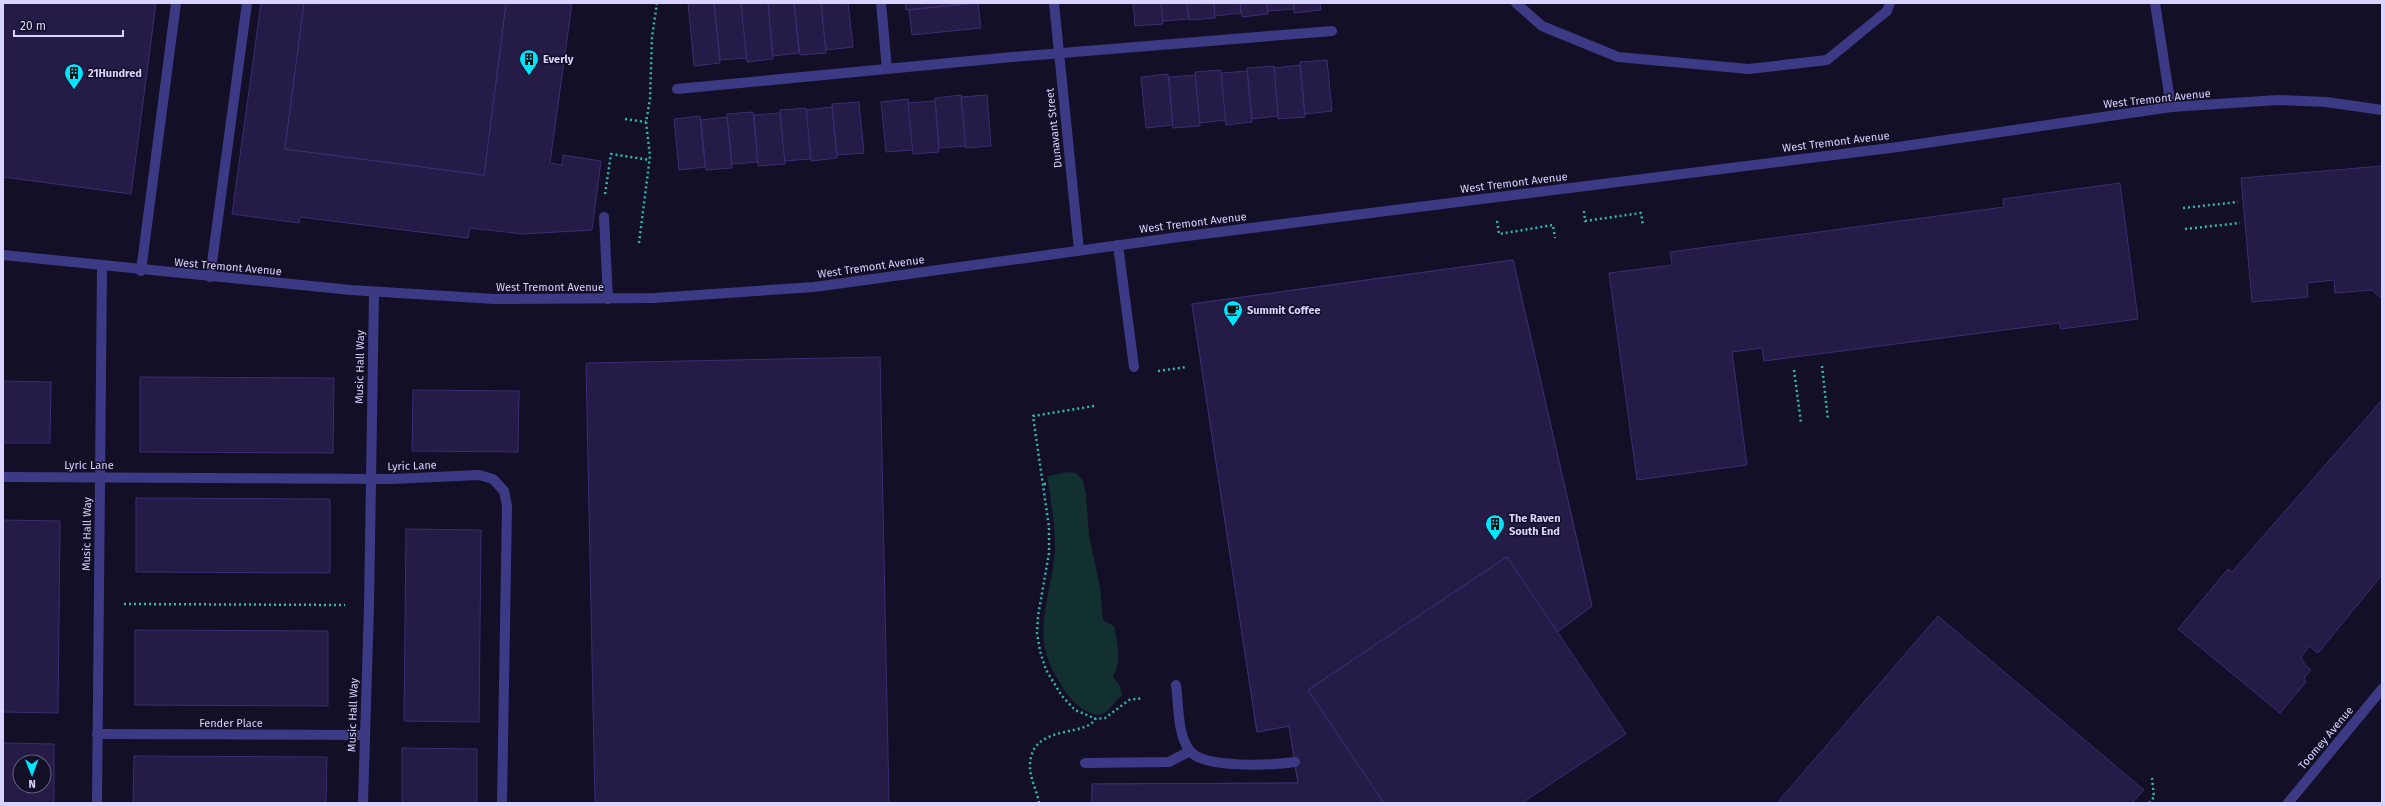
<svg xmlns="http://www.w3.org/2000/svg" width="2385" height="806" viewBox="0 0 2385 806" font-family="'Fira Sans',sans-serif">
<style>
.green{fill:#12302f}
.building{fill:#241b47;stroke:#3b2d73;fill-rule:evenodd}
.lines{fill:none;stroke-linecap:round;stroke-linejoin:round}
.path{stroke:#2fb8b0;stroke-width:2.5;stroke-dasharray:2 3;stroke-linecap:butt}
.lane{stroke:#3d3a85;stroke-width:10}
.street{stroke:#3d3a85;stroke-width:10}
.labels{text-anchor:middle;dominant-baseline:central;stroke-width:3;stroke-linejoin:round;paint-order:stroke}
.poi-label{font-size:11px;font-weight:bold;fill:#d9d4ff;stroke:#130f26;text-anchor:start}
.street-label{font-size:11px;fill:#d9d4ff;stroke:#130f26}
</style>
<rect width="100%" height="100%" fill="#130f26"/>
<path class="green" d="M1068,472L1076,473L1083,481L1086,494L1089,536L1100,587L1103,620L1114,626C1117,644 1123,660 1113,676L1120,686L1122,696C1114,700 1111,711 1102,714C1092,717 1082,709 1075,703C1067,696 1061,685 1056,676C1029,631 1053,595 1055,548C1055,524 1051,500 1047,476Z"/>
<g class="building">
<polygon points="3,3 156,3 131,194 3,177"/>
<polygon points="261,3 304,3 285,149 484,175 506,3 572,3 550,163 562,165 563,155 601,161 592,230 523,234 470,228 468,238 300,217 299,223 232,214"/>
<polygon points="304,3 506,3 484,175 285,149"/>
<polygon points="688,3 714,3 720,63 694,66"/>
<polygon points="714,3 741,3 747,58 720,60"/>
<polygon points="741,3 768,3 773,59 747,62"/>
<polygon points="768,3 794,3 799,53 773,56"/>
<polygon points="794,3 821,3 826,53 800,55"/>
<polygon points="821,3 848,3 853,47 826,50"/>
<polygon points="905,3 970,3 906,10"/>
<polygon points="978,3 981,28 912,35 909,10"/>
<polygon points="1133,3 1161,3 1163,24 1135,26"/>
<polygon points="1161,3 1187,3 1189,19 1163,21"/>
<polygon points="1187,3 1214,3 1215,18 1189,20"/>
<polygon points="1214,3 1240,3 1241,13 1215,16"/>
<polygon points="1240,3 1267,3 1268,14 1242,17"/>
<polygon points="1267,3 1294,3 1294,9 1268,11"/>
<polygon points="1294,3 1320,3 1321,10 1294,13"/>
<polygon points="1327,60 1332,111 1305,114 1300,62"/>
<polygon points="1300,65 1305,117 1278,119 1274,68"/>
<polygon points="1274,66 1278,116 1252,119 1247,68"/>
<polygon points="1221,70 1226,120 1199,123 1195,72"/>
<polygon points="1247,71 1252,122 1226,125 1221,73"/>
<polygon points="1168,74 1173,125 1146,128 1141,77"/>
<polygon points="1195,75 1200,126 1173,128 1169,77"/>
<polygon points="961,95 966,146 939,148 935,98"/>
<polygon points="987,95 991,146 966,148 961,97"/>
<polygon points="908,99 913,150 886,152 881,102"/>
<polygon points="935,101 939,152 913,154 908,103"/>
<polygon points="859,102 864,153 837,155 832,104"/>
<polygon points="832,107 837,158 811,161 806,110"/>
<polygon points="806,108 811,159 784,161 780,110"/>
<polygon points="753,112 758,162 732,164 727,114"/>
<polygon points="780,113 785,164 758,166 754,115"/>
<polygon points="700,116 705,167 679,170 674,119"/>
<polygon points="727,117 732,168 706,170 701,120"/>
<polygon points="2382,166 2382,299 2372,290 2335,293 2334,280 2307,283 2308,297 2252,302 2241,178"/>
<polygon points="2120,183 2138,319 2061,329 2059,323 1764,361 1762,348 1732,352 1747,465 1637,480 1609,273 1672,265 1670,252 2004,207 2003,199"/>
<path d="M1513,260L1592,606L1557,632L1507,557L1308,690L1384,803H1092V784L1298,783L1289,726L1257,732L1192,304ZM1424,389L1454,501L1440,525L1340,585L1313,405Z"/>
<polygon points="1513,260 1592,606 1557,632 1507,557 1308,690 1384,803 1092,803 1092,784 1298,783 1289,726 1257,732 1192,304"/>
<polygon points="880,357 889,803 595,803 586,363"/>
<polygon points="140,377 334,378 333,453 140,452"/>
<polygon points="3,381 51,382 50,443 3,443"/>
<polygon points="413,390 519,391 518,452 412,451"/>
<polygon points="2382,400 2382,575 2318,653 2309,646 2301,657 2305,665 2311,670 2304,678 2306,682 2280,713 2178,629 2228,569 2232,572"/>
<polygon points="136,498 330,499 330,573 136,572"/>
<polygon points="3,520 60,521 58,713 3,712"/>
<polygon points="406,529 481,530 479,722 404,721"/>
<polygon points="1507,557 1626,734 1522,803 1384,803 1308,690"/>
<polygon points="1938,616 2144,790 2132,803 1777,803"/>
<polygon points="135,630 328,631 328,706 135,705"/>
<path d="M3,743L54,744V803H3ZM20,762H44V786H20Z"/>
<polygon points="402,748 477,749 477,803 402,803"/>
<polygon points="134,756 327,757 326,803 133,803"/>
</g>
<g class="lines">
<g class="path">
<polyline points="625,119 646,122"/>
<polyline points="605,194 611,154 650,160"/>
<polyline points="2183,208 2238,202"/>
<polyline points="1584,211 1585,221 1641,213 1643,226"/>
<polyline points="1497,221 1499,234 1553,225 1555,238"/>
<polyline points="2185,229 2240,223"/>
<polyline points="639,243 650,156 646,122 650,99 652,37 657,3"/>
<polyline points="1822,366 1828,420"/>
<polyline points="1794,370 1801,423"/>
<polyline points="1158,371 1187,367"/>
<polyline points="1094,406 1033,416 1049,527 1049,553 1038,616 1037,633 1040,651 1046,670 1062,696 1075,710 1096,719 1105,718 1129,700 1143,698"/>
<polyline points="1044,484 1049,484"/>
<polyline points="124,604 345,605"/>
<path d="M1039,803C1037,790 1029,777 1030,764C1032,721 1094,739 1096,715"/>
<polyline points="2149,803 2154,797 2152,778"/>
</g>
<g class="lane">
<polyline points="881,3 887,69"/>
<polyline points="1516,3 1542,26 1618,57 1749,69 1827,60 1887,11 1890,3"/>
<polyline points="677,89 1012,57 1332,31"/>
<polyline points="604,217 608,299"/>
<polyline points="1118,245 1134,367"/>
<polyline points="141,271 176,3"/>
<polyline points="210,277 247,3"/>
<path d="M1176,685C1179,705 1177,735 1190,751C1204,769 1273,765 1295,762"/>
<polyline points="1085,763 1169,762 1190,751"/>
</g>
<g class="street">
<polyline points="1054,3 1079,250"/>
<polyline points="2155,3 2171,107"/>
<polyline points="3,255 351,290 494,299 654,298 814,287 1179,237 1898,147 2171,107 2278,100 2326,102 2382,110"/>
<polyline points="3,477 392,479 479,475 493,479 504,491 507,506 502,803"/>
<polyline points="97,734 364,735"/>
<polyline points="97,803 102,266"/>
<polyline points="363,803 369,605 374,292"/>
<polyline points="2288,803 2382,689"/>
</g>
</g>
<defs>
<symbol id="building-pin" viewBox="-11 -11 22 30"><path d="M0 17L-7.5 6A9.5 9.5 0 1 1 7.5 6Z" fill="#00e5ff" stroke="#130f26"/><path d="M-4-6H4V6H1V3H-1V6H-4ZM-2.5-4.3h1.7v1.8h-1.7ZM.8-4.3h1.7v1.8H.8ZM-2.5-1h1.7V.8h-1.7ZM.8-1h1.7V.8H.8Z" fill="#111"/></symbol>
<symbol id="cafe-pin" viewBox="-11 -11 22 30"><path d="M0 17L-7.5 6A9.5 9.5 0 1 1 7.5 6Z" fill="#00e5ff" stroke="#130f26"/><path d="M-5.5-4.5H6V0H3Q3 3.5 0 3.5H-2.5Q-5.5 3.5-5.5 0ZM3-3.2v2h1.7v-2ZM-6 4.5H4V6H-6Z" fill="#111"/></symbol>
</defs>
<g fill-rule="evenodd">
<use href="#building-pin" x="518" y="48" width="22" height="30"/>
<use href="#building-pin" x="63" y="62" width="22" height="30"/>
<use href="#cafe-pin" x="1222" y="299" width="22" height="30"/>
<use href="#building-pin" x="1484" y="513" width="22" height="30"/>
</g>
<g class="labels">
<g class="poi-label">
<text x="543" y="59">Everly</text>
<text x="88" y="73">21Hundred</text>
<text x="1247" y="310">Summit Coffee</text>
<text x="1509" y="518">The Raven<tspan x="1509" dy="13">South End</tspan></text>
</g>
<g class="street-label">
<text transform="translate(2157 99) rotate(-6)">West Tremont Avenue</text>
<text transform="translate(1054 128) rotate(-96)">Dunavant Street</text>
<text transform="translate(1836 142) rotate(-7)">West Tremont Avenue</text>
<text transform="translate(1514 183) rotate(-7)">West Tremont Avenue</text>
<text transform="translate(1193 223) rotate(-7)">West Tremont Avenue</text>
<text transform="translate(228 267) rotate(5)">West Tremont Avenue</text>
<text transform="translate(871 267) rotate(-8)">West Tremont Avenue</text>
<text x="550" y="287">West Tremont Avenue</text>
<text transform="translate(360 367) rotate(-89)">Music Hall Way</text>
<text x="89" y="465">Lyric Lane</text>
<text transform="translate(412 466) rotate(-2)">Lyric Lane</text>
<text transform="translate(87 534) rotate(-89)">Music Hall Way</text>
<text transform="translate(353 715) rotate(-88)">Music Hall Way</text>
<text x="231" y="723">Fender Place</text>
<text transform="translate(2326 738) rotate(-50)">Toomey Avenue</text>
</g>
</g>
<rect width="2385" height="806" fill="none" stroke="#d9d4ff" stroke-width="8"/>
<g transform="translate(32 774) rotate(179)"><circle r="19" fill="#130f26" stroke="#625e7d"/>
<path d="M0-3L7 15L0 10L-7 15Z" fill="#00e5ff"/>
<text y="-6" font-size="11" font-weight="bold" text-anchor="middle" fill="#d9d4ff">N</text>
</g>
<path d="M14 30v6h109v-6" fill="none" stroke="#d9d4ff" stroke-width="2"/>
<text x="20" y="30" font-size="12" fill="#d9d4ff" stroke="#130f26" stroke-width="3" paint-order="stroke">20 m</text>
</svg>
